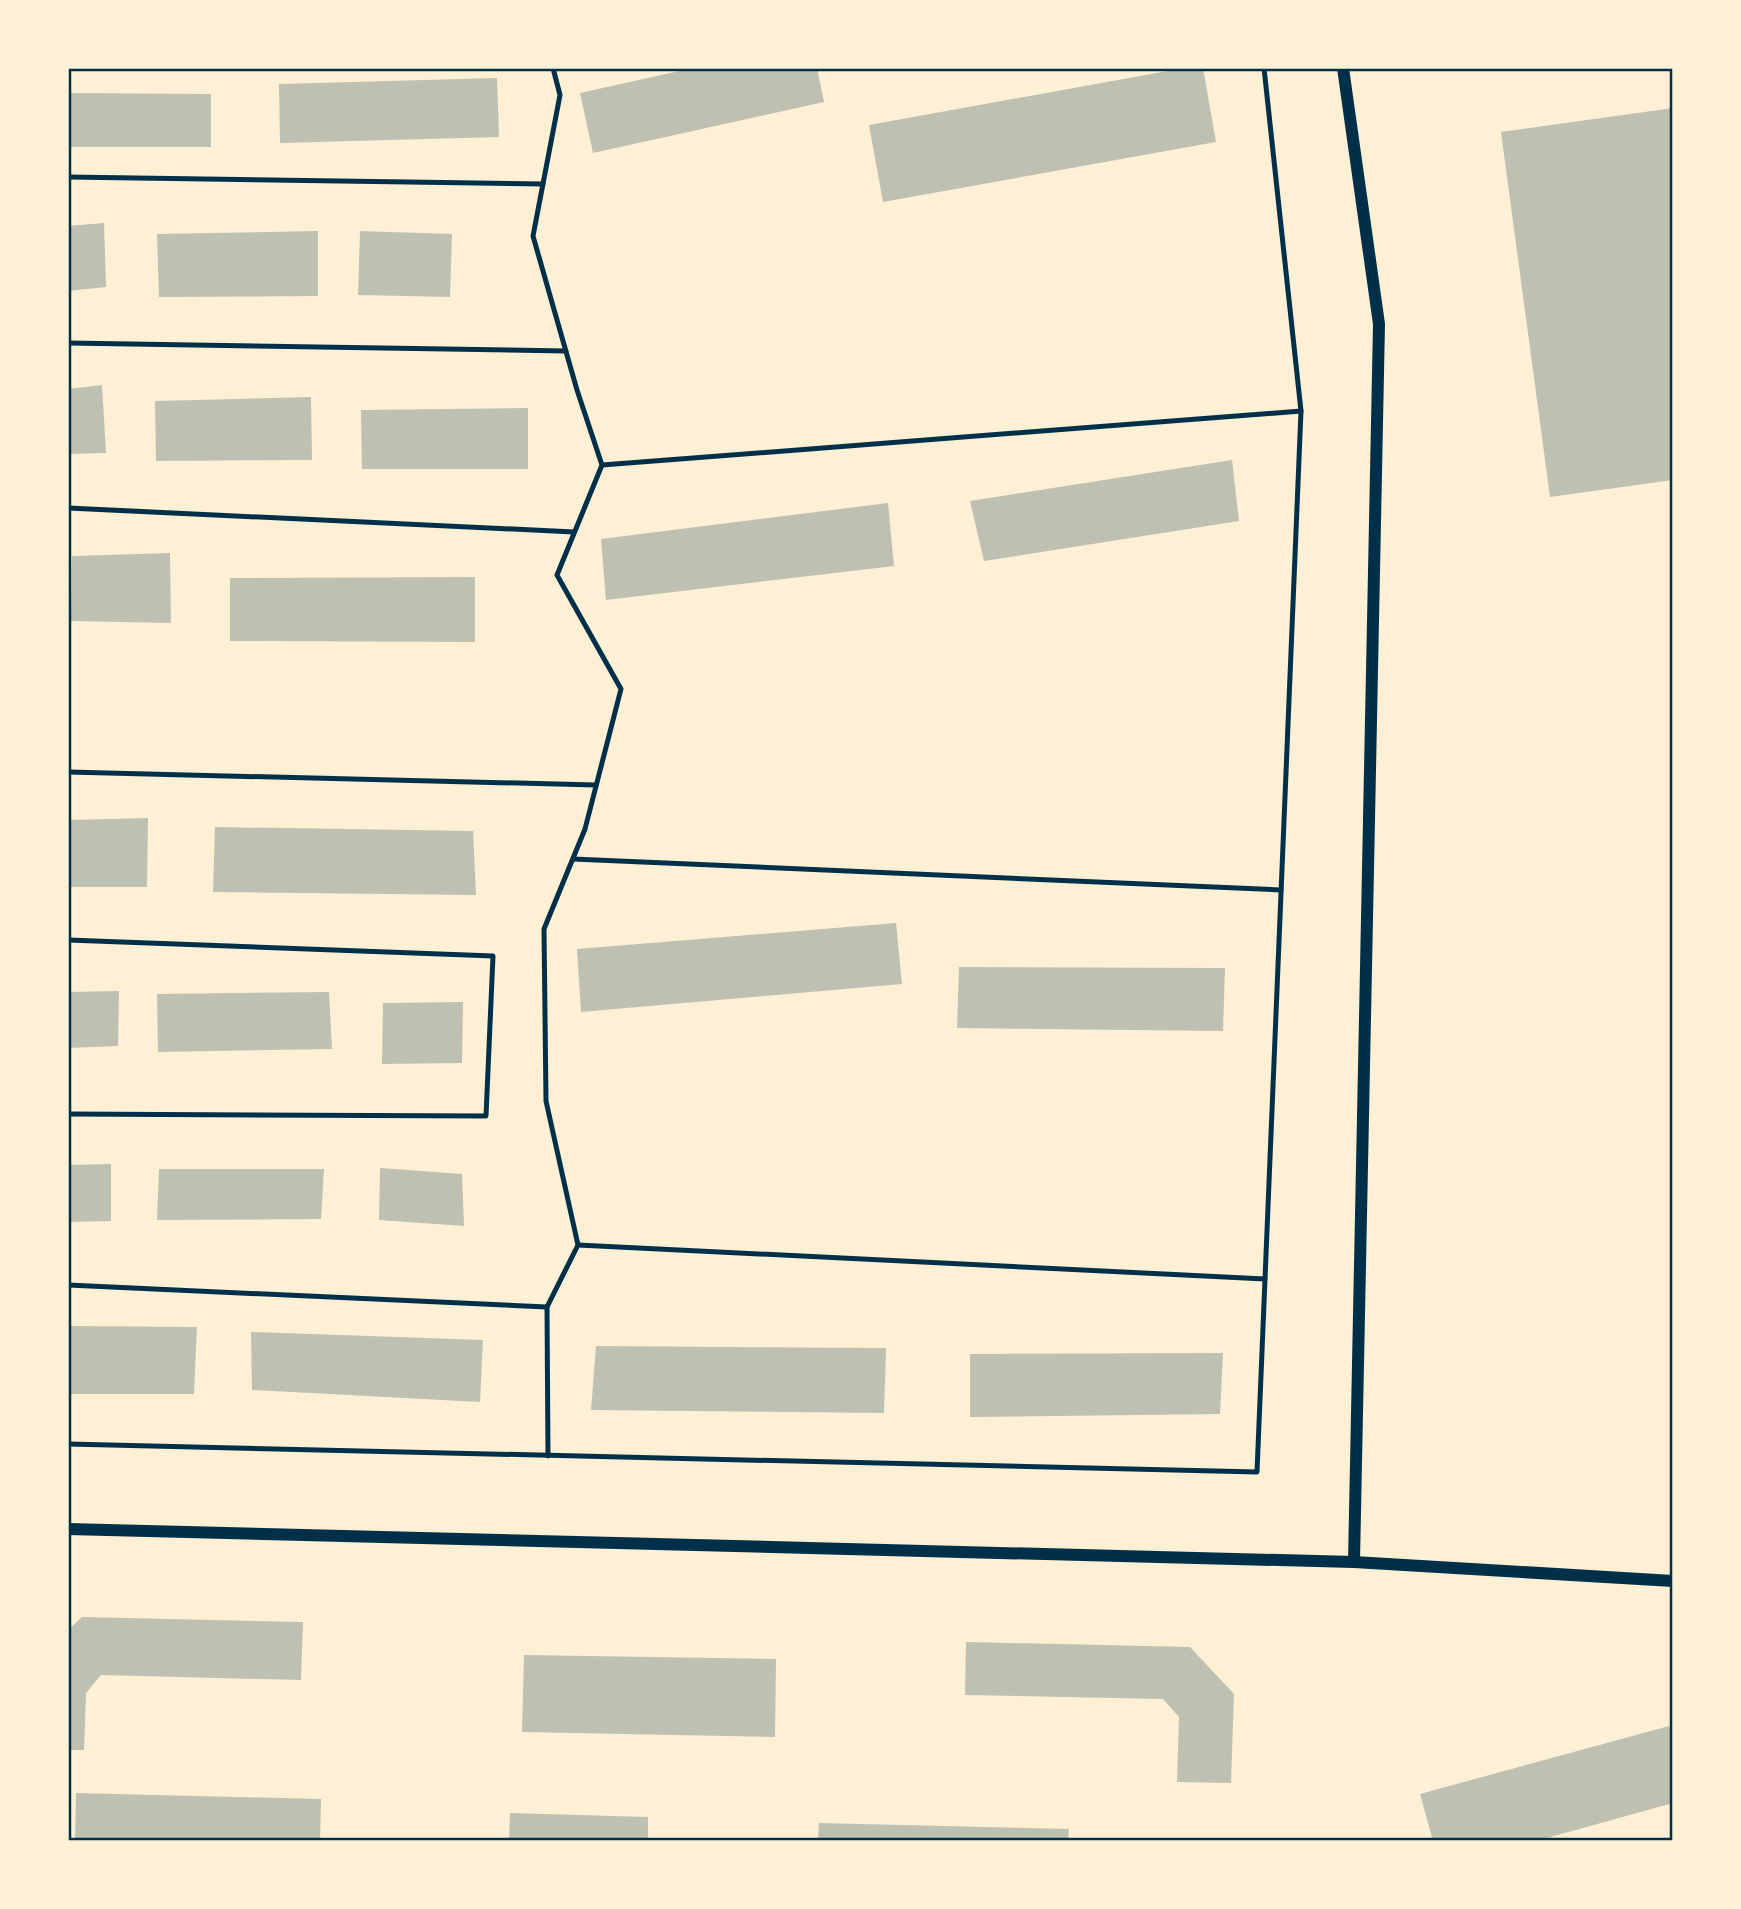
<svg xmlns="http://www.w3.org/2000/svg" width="1741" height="1909" viewBox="0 0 1741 1909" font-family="Bitter,serif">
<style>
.building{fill:#bec0b2}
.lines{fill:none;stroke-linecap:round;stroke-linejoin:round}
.service{stroke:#003049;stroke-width:5}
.tertiary{stroke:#003049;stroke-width:12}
.neatline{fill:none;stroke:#003049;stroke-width:2.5}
</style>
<rect width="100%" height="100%" fill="#fdf0d5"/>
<g class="building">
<polygon points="693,68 817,68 824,102 593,153 580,93"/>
<polygon points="1184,68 1203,68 1216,142 883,202 869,125"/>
<polygon points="497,78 499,137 280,143 279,84"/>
<polygon points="68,93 211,94 211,147 68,147"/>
<polygon points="1673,108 1673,480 1550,497 1501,132"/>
<polygon points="104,223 106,287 68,291 68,226"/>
<polygon points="318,231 318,296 159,297 157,234"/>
<polygon points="360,231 452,234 450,297 358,295"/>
<polygon points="102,385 106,453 68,454 68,389"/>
<polygon points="311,397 312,460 156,461 155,401"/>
<polygon points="528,408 528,469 362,469 361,410"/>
<polygon points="1232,460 1239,521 984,561 970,501"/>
<polygon points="888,503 894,566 606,600 601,539"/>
<polygon points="170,553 171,623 71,621 72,556"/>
<polygon points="475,577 475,642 230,641 230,578"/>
<polygon points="148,818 147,887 68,887 68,820"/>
<polygon points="215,827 473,831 476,895 213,892"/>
<polygon points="896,923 902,984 581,1012 577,949"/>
<polygon points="959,967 1225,968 1223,1031 957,1028"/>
<polygon points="119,991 118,1046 68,1048 68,992"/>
<polygon points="329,992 332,1049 158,1052 157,994"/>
<polygon points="463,1002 462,1063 382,1064 383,1003"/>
<polygon points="111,1164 111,1221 68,1222 68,1165"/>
<polygon points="380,1168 462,1174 464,1226 379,1220"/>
<polygon points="159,1169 324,1169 321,1219 157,1220"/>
<polygon points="68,1326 197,1327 194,1394 68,1394"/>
<polygon points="251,1332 483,1340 480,1402 252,1390"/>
<polygon points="596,1346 886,1348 884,1413 591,1410"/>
<polygon points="1223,1353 1220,1414 970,1417 970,1354"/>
<polygon points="82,1617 303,1622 301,1680 101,1675 86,1693 84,1750 68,1750 68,1630"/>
<polygon points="966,1642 1190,1647 1234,1694 1231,1783 1177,1782 1179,1717 1163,1699 965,1695"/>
<polygon points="524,1655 776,1659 775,1737 522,1732"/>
<polygon points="1669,1726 1673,1739 1673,1803 1536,1841 1433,1841 1420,1794"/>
<polygon points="76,1793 321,1799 320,1841 75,1841"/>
<polygon points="510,1813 648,1817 648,1841 509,1841"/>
<polygon points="819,1823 1069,1829 1068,1841 818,1841"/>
</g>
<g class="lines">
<g class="service">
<polyline points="68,177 543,184"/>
<polyline points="68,343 566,351"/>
<polyline points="602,465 1301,411"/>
<polyline points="68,508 574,532"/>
<polyline points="68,772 596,785"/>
<polyline points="573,859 1281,890"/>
<polyline points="68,940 493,956 486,1116 68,1114"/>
<polyline points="578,1245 1265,1279"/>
<polyline points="68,1285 547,1307"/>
<polyline points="68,1444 1257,1472 1301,411 1264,68"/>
<polyline points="548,1456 547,1307 578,1245 546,1101 544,929 585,829 621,689 557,575 602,465 577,390 533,236 560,95 553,68"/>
</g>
<g class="tertiary">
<polyline points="1343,68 1379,324 1354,1562"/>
<polyline points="68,1529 1354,1562 1673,1581"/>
</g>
</g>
<rect width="1741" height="1909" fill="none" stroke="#fdf0d5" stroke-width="140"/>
<rect x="70" y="70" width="1601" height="1769" class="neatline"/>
</svg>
